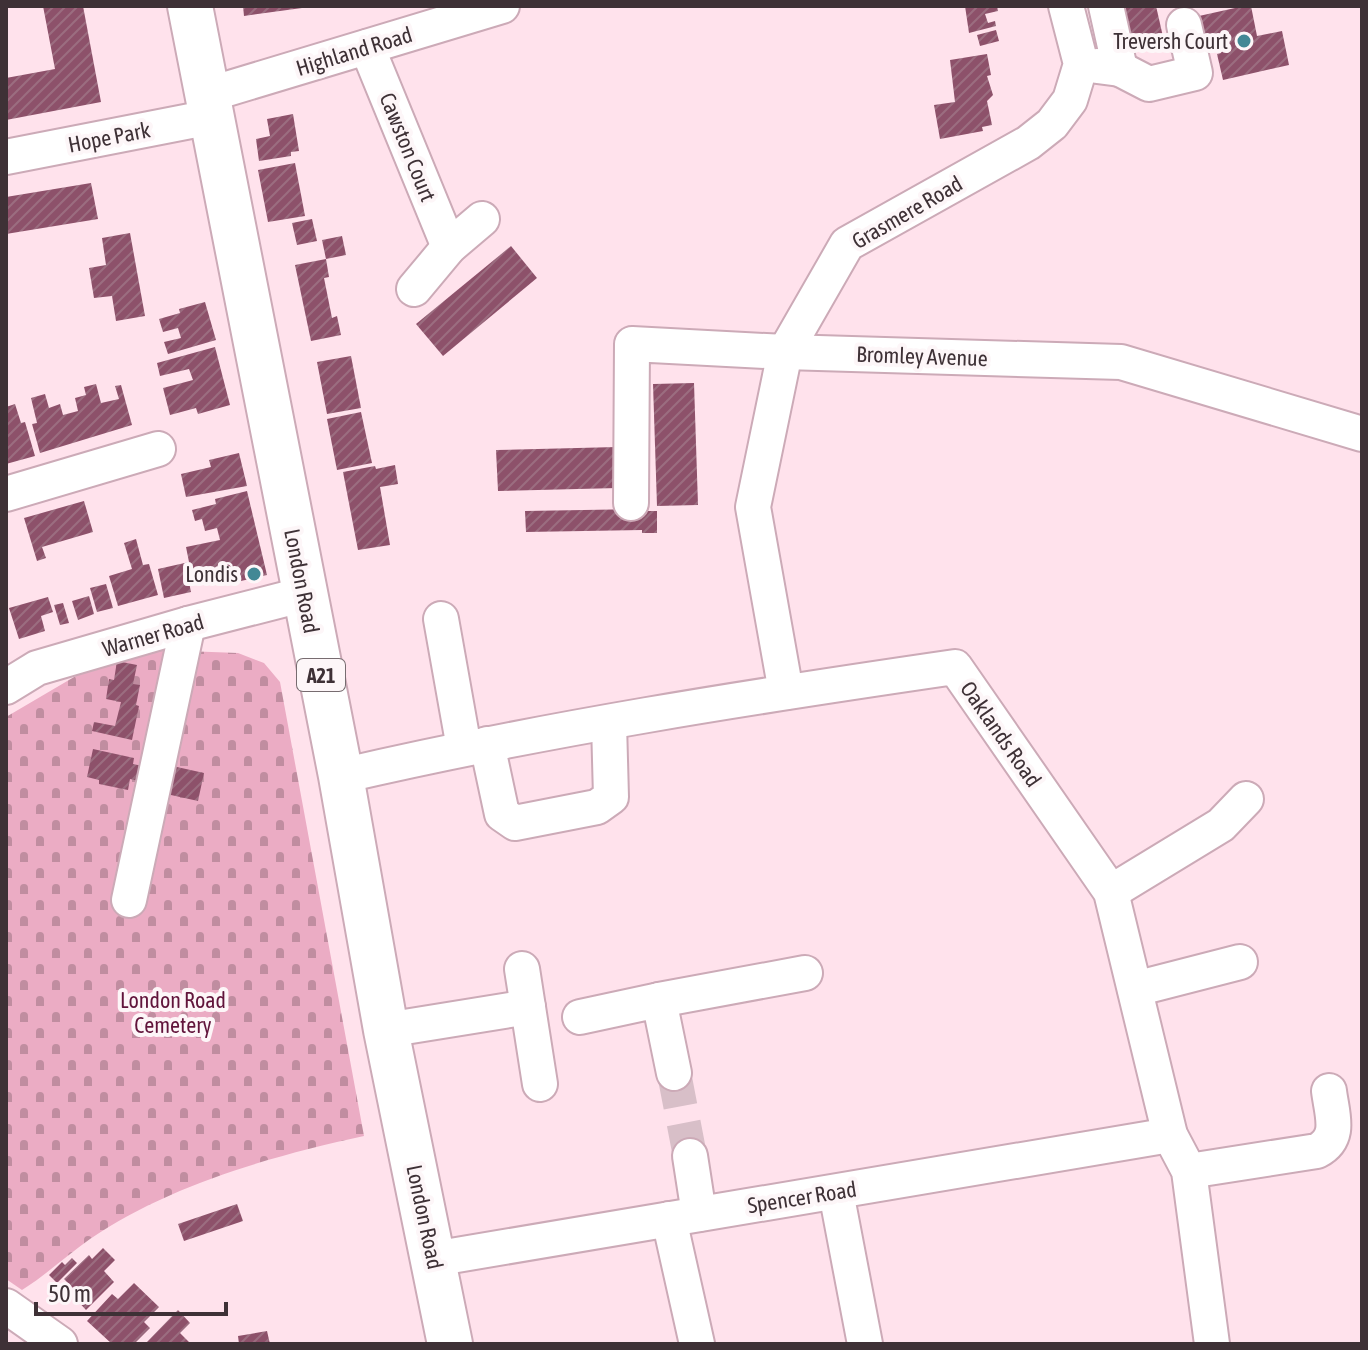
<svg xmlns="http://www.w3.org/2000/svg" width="1368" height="1350" viewBox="0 0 1368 1350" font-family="'Asap Condensed',sans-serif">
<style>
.cemetery{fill:url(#cemetery-stones)}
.building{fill:url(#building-hatch)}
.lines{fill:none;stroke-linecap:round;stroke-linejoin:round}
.minor-tunnel{stroke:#d8bfc8;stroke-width:34;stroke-dasharray:34 17;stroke-linecap:butt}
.minor-casing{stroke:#ccaab7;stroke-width:38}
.major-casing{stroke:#ccaab7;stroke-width:48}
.minor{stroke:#fff;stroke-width:34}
.major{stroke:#fff;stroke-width:44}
.poi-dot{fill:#438895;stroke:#fdf6f8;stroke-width:3}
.labels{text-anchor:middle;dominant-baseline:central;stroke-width:8;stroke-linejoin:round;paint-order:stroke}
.shield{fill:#fdf6f8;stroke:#776c70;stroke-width:2}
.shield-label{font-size:20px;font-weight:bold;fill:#3e3136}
.poi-label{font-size:22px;fill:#3e3136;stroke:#fdf6f8;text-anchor:end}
.street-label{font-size:22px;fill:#3e3136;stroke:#fdf6f8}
.park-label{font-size:22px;fill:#61143b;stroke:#fdf6f8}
</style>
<defs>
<pattern id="cemetery-stones" width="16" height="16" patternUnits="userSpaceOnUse" patternTransform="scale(2)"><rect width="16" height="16" fill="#ebacc4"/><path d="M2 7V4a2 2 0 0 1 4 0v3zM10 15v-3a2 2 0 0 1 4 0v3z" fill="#c08da0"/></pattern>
<pattern id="building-hatch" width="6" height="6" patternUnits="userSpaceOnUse" patternTransform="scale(2)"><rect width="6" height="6" fill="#8d516a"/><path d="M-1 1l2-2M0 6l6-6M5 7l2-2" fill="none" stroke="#9b6d80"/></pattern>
</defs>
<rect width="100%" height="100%" fill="#ffe2ec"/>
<path class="cemetery" d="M159,650L238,653L264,663L280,682L364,1136C272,1156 169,1185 90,1239C67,1255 46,1275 22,1290L6,1279V717L86,670Z"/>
<g class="building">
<polygon points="43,6 83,6 101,102 6,120 6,78 55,69"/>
<polygon points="243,6 301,6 302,8 244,16"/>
<polygon points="965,6 997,6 998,11 985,14 988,23 995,21 996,26 969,33"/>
<polygon points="1118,6 1156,6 1164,41 1127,49"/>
<polygon points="1244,6 1251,6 1257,36 1282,31 1289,65 1223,80 1217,54 1221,53 1219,45 1206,48 1199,16"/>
<polygon points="996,30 999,41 980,46 977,35"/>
<polygon points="987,54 991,75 987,76 993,95 987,101 992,125 982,127 983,131 940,139 934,105 955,102 950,60"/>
<polygon points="293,114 299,151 291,152 291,156 259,161 256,139 270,136 267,119"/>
<polygon points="295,163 305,216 268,222 258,170"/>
<polygon points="91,183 98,219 6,234 6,197"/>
<polygon points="312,219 317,241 297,245 292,223"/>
<polygon points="130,233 145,316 116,321 112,296 94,298 89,268 106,265 102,238"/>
<polygon points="342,236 346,255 326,259 329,277 324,278 332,318 337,316 341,335 311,341 295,265 326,259 322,240"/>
<polygon points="511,246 537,278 443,356 416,324"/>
<polygon points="205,302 216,340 168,354 164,342 181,338 178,328 163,332 159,319 180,313 179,309"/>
<polygon points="215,347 230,405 198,414 196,408 170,415 163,388 193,380 189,369 160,376 157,363"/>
<polygon points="351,356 361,408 327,414 317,362"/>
<polygon points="694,383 698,505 657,506 653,384"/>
<polygon points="96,384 101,403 119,399 115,386 121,385 132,425 40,453 32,424 37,423 31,398 45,394 49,408 60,404 63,415 78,411 75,398 86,395 84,387"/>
<polygon points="15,404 21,423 25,422 35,456 6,464 6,407"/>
<polygon points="361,412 372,463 337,470 327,419"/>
<polygon points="617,447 618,488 498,491 496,450"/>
<polygon points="239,453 247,486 186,497 181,474 211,467 209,460"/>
<polygon points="395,465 398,484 380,487 390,545 358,550 343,472 375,466 376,469"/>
<polygon points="247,491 267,575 228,584 224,568 193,575 188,577 191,592 164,598 158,569 189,562 186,547 220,540 217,528 205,531 202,519 195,521 192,510 216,504 215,499"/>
<polygon points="84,501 93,532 42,547 46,558 37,561 24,518"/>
<polygon points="642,509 642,511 657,511 657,533 642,533 642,530 526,532 525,511"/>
<polygon points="136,539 143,565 149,564 158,595 118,606 109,576 132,569 124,543"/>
<polygon points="106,584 113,608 97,612 90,588"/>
<polygon points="89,596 94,614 78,620 72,601"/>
<polygon points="48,597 53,612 41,616 45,631 19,639 9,608"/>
<polygon points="63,603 69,623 60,625 54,605"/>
<polygon points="117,661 137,665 133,684 140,685 136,705 139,706 132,740 92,731 94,722 115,726 121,702 106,699 109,679 114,680"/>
<polygon points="93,749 134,758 133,764 167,771 168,765 204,773 198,801 162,793 163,787 130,779 128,790 99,784 99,780 87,777"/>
<polygon points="237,1204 243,1221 184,1241 178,1224"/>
<polygon points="103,1248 115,1260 104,1271 114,1282 86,1310 76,1299 80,1295 64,1279 89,1255 92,1259"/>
<polygon points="72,1258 77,1263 57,1283 49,1275 62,1262 65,1265"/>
<polygon points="134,1283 159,1307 144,1322 150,1328 134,1344 112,1344 87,1321 112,1294 118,1299"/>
<polygon points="178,1310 190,1323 180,1333 191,1344 145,1344"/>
<polygon points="267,1331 270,1344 239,1344 238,1336"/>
</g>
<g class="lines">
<polyline class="minor-tunnel" points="674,1073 690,1156"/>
<defs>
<g id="minor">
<polyline points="367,47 449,247"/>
<polyline points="1097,66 1120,69 1106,6"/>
<polyline points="1120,69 1149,84 1195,73 1184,25"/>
<polyline points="207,95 502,6"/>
<polyline points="6,157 211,117"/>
<polyline points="414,289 449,247 482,219"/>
<polyline points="6,494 158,449"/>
<polyline points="631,503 632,344 785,352 1121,362 1362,434"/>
<polyline points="441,619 464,748"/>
<polyline points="6,687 37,668 188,624 305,594"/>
<polyline points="786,692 753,507 785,352 847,244 1028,143 1052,124 1070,100 1081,64 1066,6"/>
<polyline points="487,744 502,814 515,823 597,807 611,797 609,723"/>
<path d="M341,776C543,729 749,697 955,667L1111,892L1170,1135L1189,1171L1212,1344"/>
<polyline points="1111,892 1221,825 1246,799"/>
<polyline points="129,900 188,624"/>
<polyline points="522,969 540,1084"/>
<polyline points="1135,989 1240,962"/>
<polyline points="659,1000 805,973"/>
<polyline points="580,1017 659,1000 674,1073"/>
<polyline points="386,1030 528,1007"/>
<polyline points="690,1156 699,1214"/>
<path d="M1189,1171L1317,1151C1342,1138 1332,1115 1329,1091"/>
<polyline points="836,1192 865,1344"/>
<polyline points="669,1219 697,1344"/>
<polyline points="433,1259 1170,1135"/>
<polyline points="6,1306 60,1344"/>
</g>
<polyline id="major" points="190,6 341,776 386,1030 450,1344"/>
</defs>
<use href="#minor" class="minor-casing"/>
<use href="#major" class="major-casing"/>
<use href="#minor" class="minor"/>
<use href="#major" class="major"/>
</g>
<g class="poi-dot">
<circle cx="1244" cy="41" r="8"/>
<circle cx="254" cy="574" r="8"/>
</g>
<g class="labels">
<rect class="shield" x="297" y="659" width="48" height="32" rx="6"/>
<g class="shield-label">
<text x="321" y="675">A21</text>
</g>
<g class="poi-label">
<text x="1228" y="41">Treversh Court</text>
<text x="238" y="574">Londis</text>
</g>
<g class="street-label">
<text transform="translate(354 51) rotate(-17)">Highland Road</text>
<text transform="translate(109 137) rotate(-11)">Hope Park</text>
<text transform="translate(408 147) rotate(68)">Cawston Court</text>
<text transform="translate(907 212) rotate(-30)">Grasmere Road</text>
<text transform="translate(922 356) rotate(2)">Bromley Avenue</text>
<text transform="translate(302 581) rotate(79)">London Road</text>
<text transform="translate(153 635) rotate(-16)">Warner Road</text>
<text transform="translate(1001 734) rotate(55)">Oaklands Road</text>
<text transform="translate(802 1197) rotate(-9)">Spencer Road</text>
<text transform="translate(425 1217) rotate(78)">London Road</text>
</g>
<g class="park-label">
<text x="173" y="1000">London Road<tspan x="173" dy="25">Cemetery</tspan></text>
</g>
</g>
<rect width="1368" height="1350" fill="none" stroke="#3e3136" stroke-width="16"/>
<path d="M36 1302v12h190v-12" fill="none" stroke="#3e3136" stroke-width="4"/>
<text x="48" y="1302" font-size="24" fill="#3e3136" stroke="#fdf6f8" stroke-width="6" paint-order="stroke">50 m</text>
</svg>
